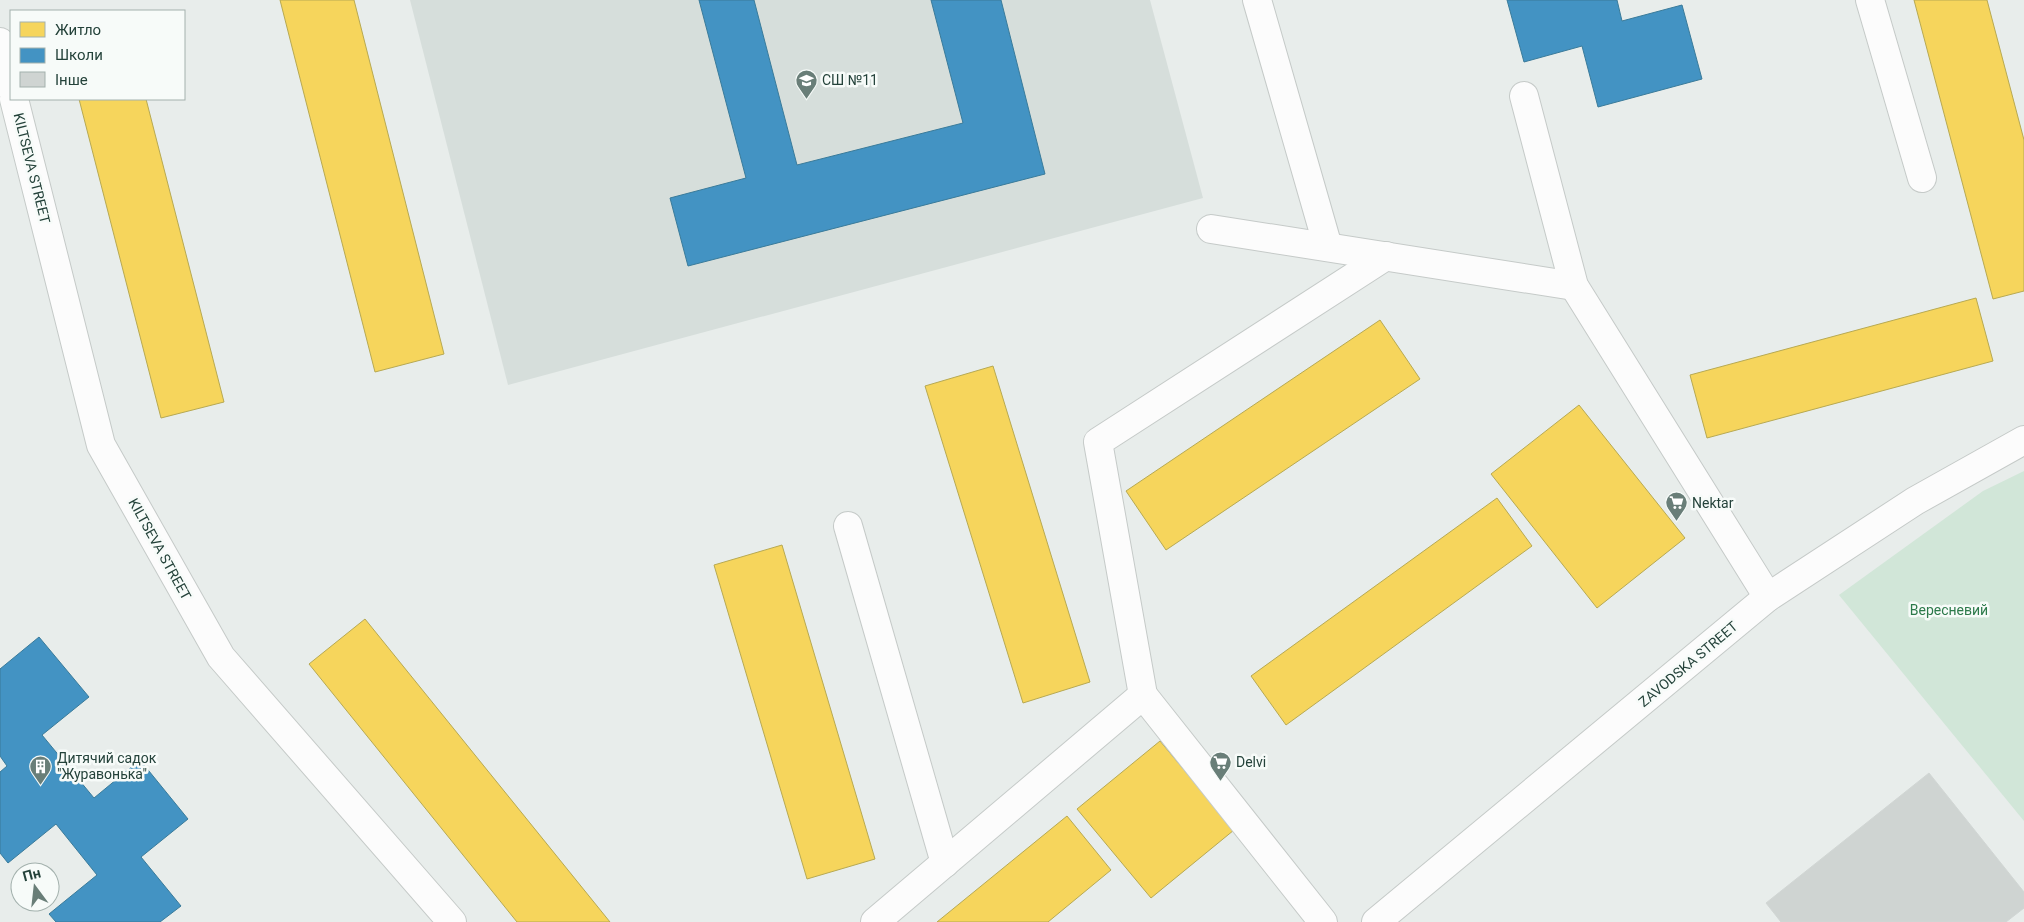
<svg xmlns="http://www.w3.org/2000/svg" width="2024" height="922" viewBox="0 0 2024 922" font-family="Roboto,sans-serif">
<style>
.built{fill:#d6dedb}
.green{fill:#d1e6d8}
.homes{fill:#f6d55c;stroke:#b7a952}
.schools{fill:#4393c3;stroke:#3a7b9a}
.building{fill:#cfd4d2;stroke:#d1d6d4}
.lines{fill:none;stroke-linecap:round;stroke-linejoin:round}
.minor-casing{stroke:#c5cac8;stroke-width:30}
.minor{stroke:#fcfcfc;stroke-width:28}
.labels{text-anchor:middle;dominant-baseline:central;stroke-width:5;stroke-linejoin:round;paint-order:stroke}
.poi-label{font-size:14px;fill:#24423a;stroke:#f7fbf9;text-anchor:start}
.street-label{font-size:14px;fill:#24423a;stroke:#f7fbf9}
.park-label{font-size:14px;fill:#2d7a4b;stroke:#f7fbf9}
</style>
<rect width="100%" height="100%" fill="#e8edeb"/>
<polygon class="built" points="410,0 1150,0 1203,198 508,385"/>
<polygon class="green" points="2024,471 2024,821 1839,595 1983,491"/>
<g class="homes">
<polygon points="280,0 354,0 444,354 375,372"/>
<polygon points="1914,0 1987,0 2024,140 2024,291 1993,299"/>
<polygon points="79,99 146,99 224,402 161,418"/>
<polygon points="1976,298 1993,361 1707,438 1690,375"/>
<polygon points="1380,320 1420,379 1166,550 1126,491"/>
<polygon points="993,366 1090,682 1023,703 925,386"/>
<polygon points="1579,405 1685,538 1597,608 1491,474"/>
<polygon points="1497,498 1532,546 1286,725 1251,676"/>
<polygon points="782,545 875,859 807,879 714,565"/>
<polygon points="365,619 610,922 517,922 309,664"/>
<polygon points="1160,741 1234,830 1151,898 1077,809"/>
<polygon points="1067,816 1111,870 1048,922 937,922"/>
</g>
<g class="schools">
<polygon points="699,0 754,0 797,165 963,123 931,0 1001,0 1045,174 688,266 670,198 746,178"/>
<polygon points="1507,0 1617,0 1622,21 1682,5 1702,79 1598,107 1582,46 1524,62"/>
<polygon points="39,637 89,697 42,735 94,798 140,760 188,819 141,857 181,906 160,922 56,922 49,914 97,875 56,824 8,863 0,853 0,772 7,766 0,756 0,669"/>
</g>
<polygon class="building" points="1929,773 2024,892 2024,908 2006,922 1781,922 1766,903"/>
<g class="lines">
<defs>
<g id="minor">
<polyline points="1257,0 1328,247"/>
<polyline points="1870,0 1922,178"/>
<polyline points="0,42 11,87"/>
<polyline points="1524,96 1574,286 1768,597"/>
<polyline points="14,99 101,445 221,657 452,922"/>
<polyline points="1211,229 1574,286"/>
<polyline points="848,526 945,863"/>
<polyline points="1143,695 1098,442 1386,256"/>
<polyline points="875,922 1143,695 1323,922"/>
<polyline points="1376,922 1768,597 1915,501 2024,440"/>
</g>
</defs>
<use href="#minor" class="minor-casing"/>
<use href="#minor" class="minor"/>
</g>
<defs>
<symbol id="school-pin" viewBox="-11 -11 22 30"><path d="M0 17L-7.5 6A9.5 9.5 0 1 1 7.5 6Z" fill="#697e78" stroke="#f7fbf9"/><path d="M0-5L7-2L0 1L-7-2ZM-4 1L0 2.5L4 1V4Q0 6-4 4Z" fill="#fff"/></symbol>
<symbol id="supermarket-pin" viewBox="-11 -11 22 30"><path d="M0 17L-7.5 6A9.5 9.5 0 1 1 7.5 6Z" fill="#697e78" stroke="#f7fbf9"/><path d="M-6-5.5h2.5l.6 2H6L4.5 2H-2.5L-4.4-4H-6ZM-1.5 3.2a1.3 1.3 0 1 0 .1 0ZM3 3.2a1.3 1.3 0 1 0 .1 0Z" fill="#fff"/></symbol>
<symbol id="building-pin" viewBox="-11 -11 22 30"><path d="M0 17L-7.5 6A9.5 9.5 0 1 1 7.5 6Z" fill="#697e78" stroke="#f7fbf9"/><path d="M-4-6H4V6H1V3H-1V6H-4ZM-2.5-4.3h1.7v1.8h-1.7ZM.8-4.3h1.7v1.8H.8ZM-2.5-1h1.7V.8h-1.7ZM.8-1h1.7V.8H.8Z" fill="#fff"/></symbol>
</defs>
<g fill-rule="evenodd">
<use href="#school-pin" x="794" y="68" width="25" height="34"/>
<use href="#supermarket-pin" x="1664" y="490" width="25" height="34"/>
<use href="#supermarket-pin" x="1208" y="750" width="25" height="34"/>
<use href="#building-pin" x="28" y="754" width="25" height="34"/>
</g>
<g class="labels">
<g class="poi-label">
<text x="822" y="80">СШ №11</text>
<text x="1692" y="503">Nektar</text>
<text x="57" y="758">Дитячий садок<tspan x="57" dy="16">"Журавонька"</tspan></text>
<text x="1236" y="762">Delvi</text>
</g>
<g class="street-label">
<text transform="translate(32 168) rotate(76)">KILTSEVA STREET</text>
<text transform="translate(160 549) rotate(61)">KILTSEVA STREET</text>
<text transform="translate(1688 664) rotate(-40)">ZAVODSKA STREET</text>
</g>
<g class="park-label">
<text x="1949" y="610">Вересневий</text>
</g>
</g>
<rect x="10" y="10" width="175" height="90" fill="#f7fbf9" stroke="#a3b1ad"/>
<rect x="20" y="22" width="25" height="15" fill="#f6d55c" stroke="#a3b1ad"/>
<text x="55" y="35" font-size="15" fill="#24423a">Житло</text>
<rect x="20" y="48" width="25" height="15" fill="#4393c3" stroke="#a3b1ad"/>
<text x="55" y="60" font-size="15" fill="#24423a">Школи</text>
<rect x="20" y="72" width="25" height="15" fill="#cfd4d2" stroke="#a3b1ad"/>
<text x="55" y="85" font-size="15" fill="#24423a">Інше</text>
<g transform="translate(35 887) rotate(345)"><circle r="24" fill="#f7fbf9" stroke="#a3b1ad"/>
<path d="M0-4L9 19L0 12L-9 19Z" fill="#697e78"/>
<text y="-8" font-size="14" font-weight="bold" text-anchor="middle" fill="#24423a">Пн</text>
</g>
</svg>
